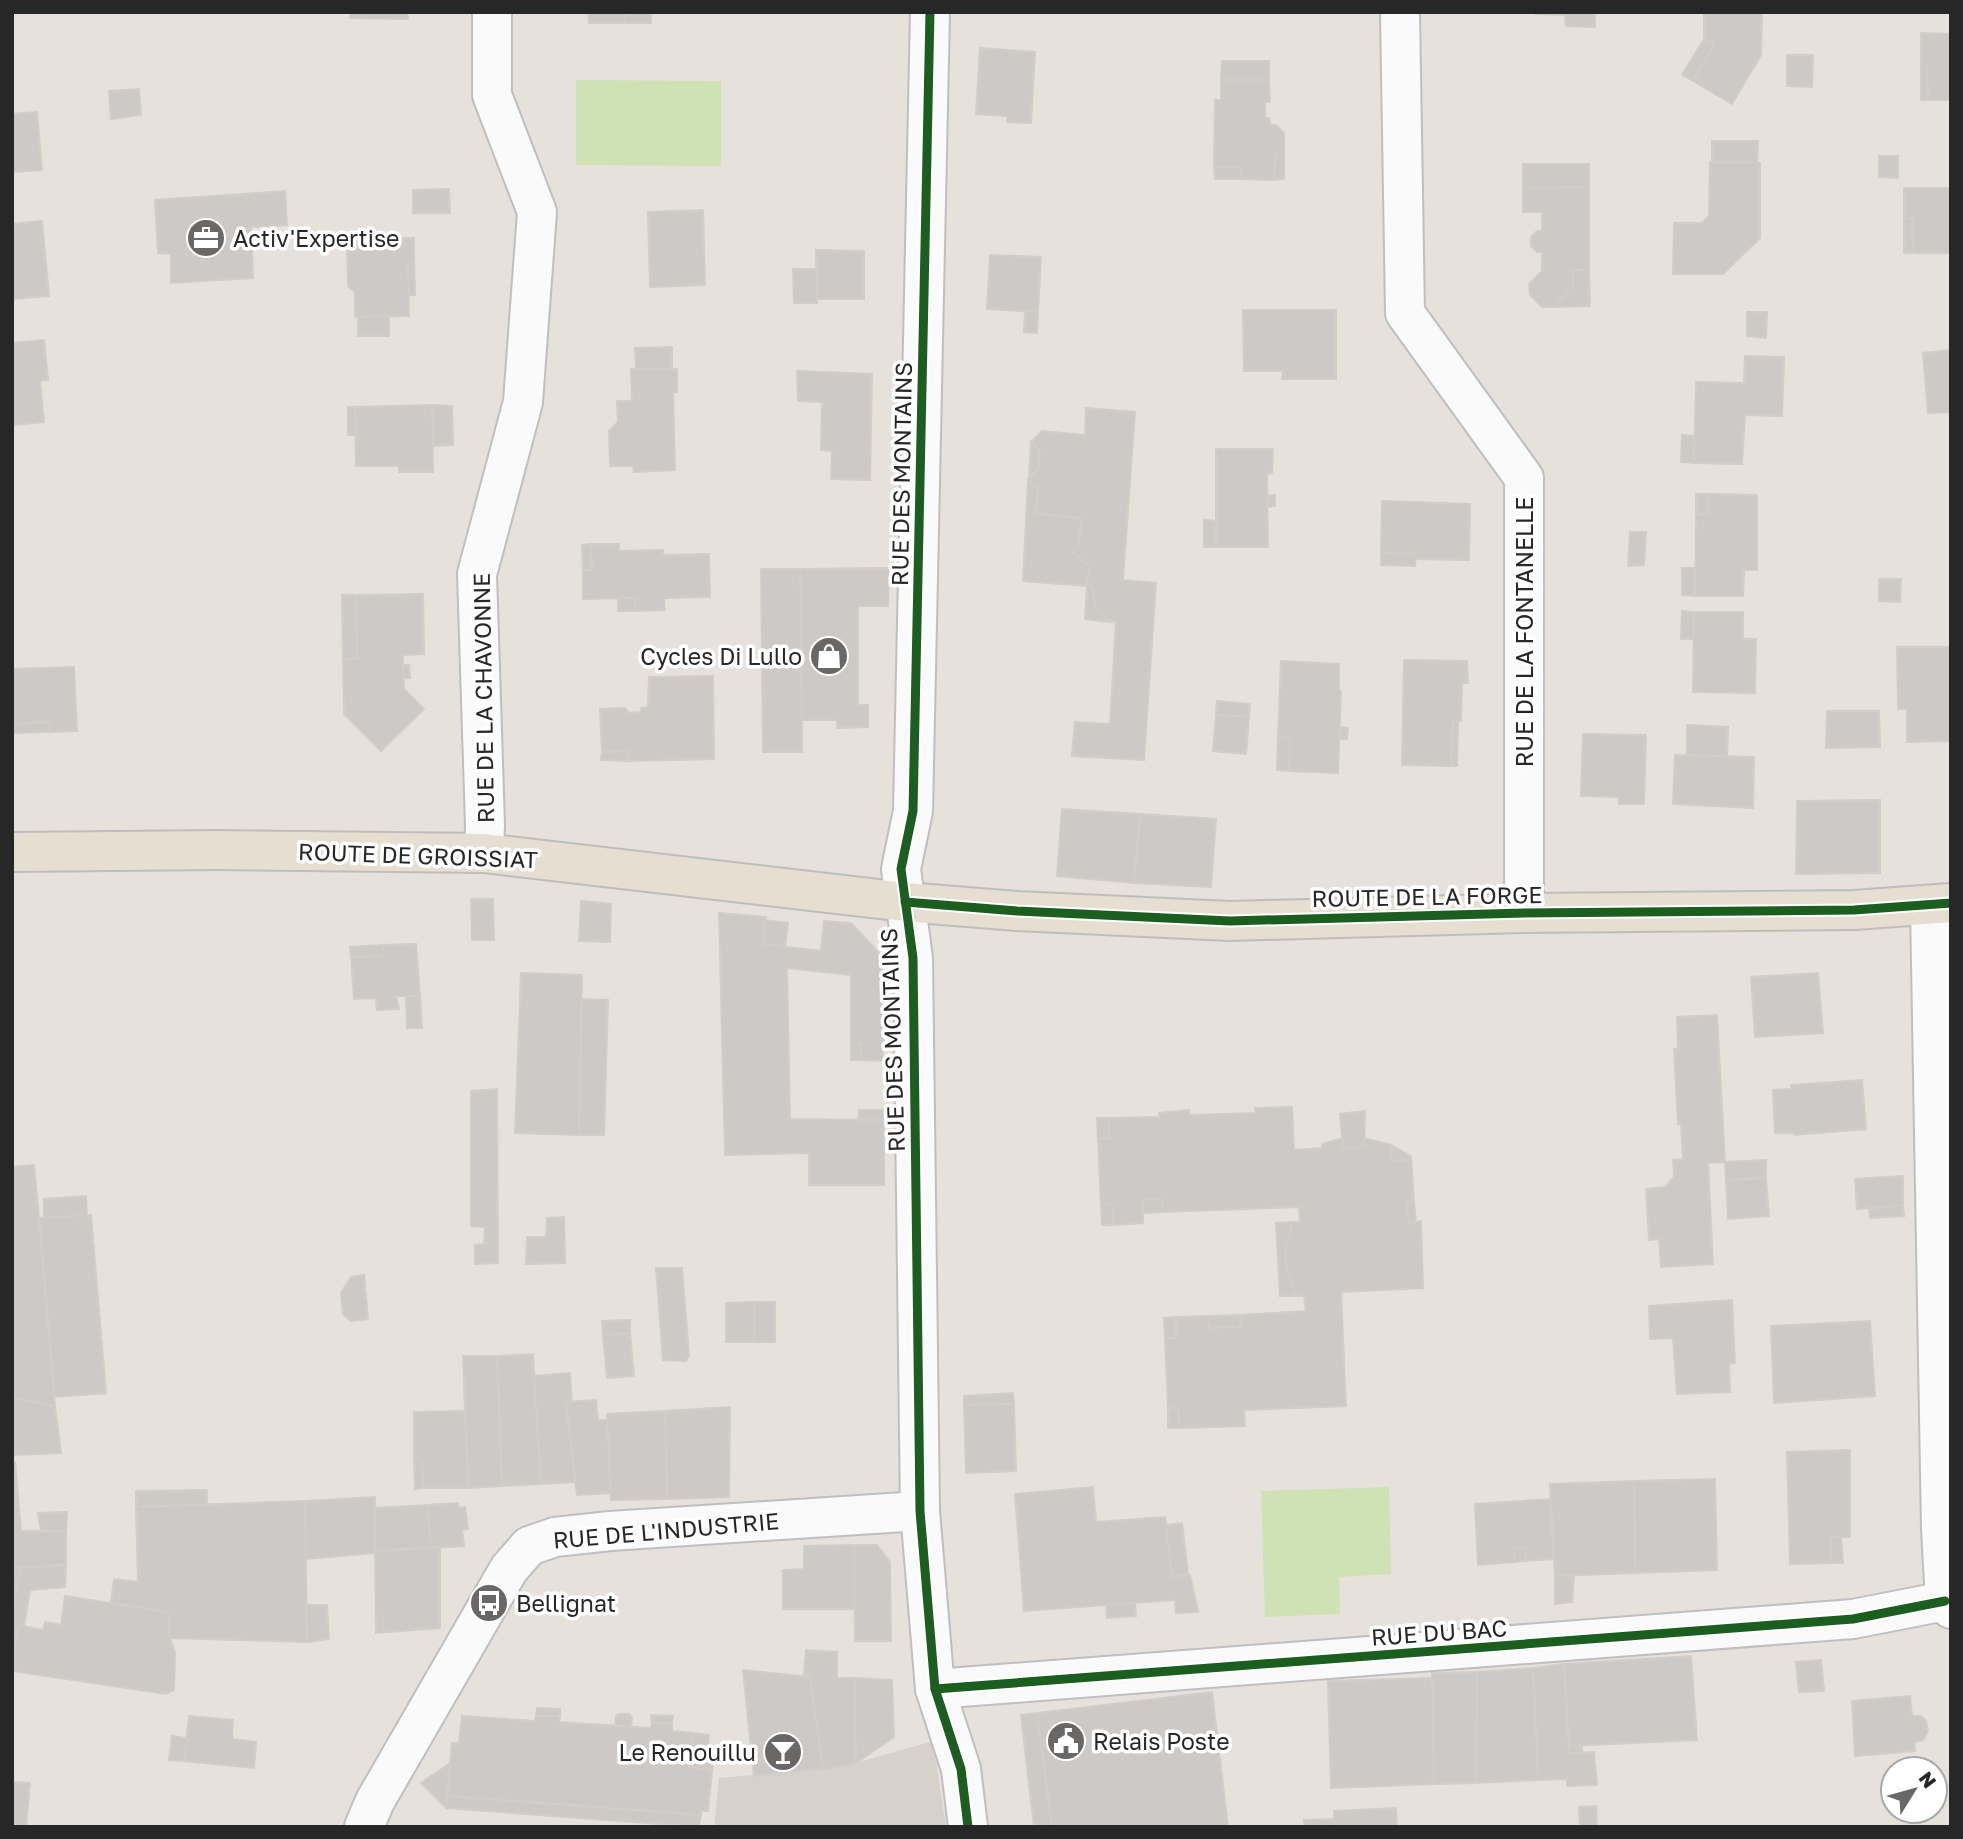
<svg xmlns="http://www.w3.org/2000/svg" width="1963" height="1839" viewBox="0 0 1963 1839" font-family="'Golos Text',sans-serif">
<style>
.green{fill:#cee2b4}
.plaza{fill:#d7d1cc}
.building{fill:#cdc9c6;stroke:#d1cdc8;stroke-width:2}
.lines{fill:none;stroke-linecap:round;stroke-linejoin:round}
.minor-casing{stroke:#c0bebe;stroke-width:42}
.major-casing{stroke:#bfbdbb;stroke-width:42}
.minor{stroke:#fbfafa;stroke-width:38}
.major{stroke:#e6ded1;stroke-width:38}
.cycleway-casing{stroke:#fff;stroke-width:13}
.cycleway{stroke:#1b5e20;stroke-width:9}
.labels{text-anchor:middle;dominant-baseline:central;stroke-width:7;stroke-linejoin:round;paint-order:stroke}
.poi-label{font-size:23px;fill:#272727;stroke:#fff;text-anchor:start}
.street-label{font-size:23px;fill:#272727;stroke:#fff}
</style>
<rect width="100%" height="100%" fill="#e7e1dc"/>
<g class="green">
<polygon points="576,80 721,81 721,166 576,165"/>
<polygon points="1389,1487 1391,1574 1339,1577 1340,1614 1265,1617 1261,1491"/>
</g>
<polygon class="plaza" points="933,1741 946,1827 714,1827 719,1778 823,1769 856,1763"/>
<g class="building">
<polygon points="350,12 407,12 408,19 350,18"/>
<polygon points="588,12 625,12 625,23 589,23"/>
<rect x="625" y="12" width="26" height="11"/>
<polygon points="1532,12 1595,12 1595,27 1566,26 1565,15 1535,14"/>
<polygon points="1704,12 1762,12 1761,55 1732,104 1693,81 1714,44 1704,39"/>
<polygon points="1921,33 1951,34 1951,100 1928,100 1927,64 1921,64"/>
<polygon points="1704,39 1714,44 1693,81 1682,75"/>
<polygon points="980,48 1035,52 1031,123 1007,122 1007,116 976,114"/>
<polygon points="1787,55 1813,55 1812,87 1787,86"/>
<polygon points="1222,61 1269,61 1269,80 1221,80"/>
<polygon points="1921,64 1927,64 1928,100 1921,100"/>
<polygon points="1221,80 1269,80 1270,102 1265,102 1265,118 1269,118 1270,125 1276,125 1284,133 1284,154 1275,155 1274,180 1241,179 1241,167 1214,167 1215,100 1221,100"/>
<polygon points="139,89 141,115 111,119 109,91"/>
<polygon points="37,112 42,170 12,172 12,114"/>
<polygon points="1712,141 1758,141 1757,163 1712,162"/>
<polygon points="1284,154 1284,179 1274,180 1275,155"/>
<polygon points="1879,156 1898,156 1898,178 1879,177"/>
<polygon points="1710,162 1760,163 1760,238 1723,274 1673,274 1674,223 1702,223 1709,216"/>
<polygon points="1523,164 1589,164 1589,187 1523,188"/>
<polygon points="1214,167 1241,167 1241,179 1215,179"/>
<polygon points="1589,187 1589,270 1573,270 1573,286 1553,307 1542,307 1530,295 1529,284 1542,271 1542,252 1537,252 1531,246 1531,237 1537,231 1542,231 1542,212 1523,212 1523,188"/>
<polygon points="1904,188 1951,188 1951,253 1913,253 1912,218 1904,218"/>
<polygon points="449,189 450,213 413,213 413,190"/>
<polygon points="285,191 287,225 251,227 253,278 171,283 171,254 158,253 155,200"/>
<polygon points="703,210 705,285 650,287 648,212"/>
<polygon points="1904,218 1912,218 1913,253 1904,253"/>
<polygon points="42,221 49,296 12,299 12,224"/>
<polygon points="414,238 414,263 408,263 409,316 355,317 355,292 348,286 347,239"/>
<polygon points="816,250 864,251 864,299 817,299"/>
<polygon points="990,255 1041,257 1038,312 987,309"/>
<polygon points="408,263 414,263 415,295 409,295"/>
<polygon points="793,269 817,269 817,303 794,303"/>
<polygon points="1573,270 1589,270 1590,306 1553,307 1573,286"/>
<polygon points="1243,310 1336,310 1336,379 1282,379 1283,371 1244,371"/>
<polygon points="1025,311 1038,312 1037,333 1024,332"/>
<polygon points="1747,312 1767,312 1766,338 1747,336"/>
<polygon points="389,316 389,336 358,336 358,317"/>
<polygon points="44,340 48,380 40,381 44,422 12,425 12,343"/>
<polygon points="672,347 672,368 636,369 635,348"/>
<polygon points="1951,350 1951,412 1928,413 1923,353"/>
<polygon points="1745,356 1784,357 1782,416 1745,415 1742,464 1694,463 1696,382 1744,383"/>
<polygon points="631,369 677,369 677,392 673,392 675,470 634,472 633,466 610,466 609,431 618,422 617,401 632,401"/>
<polygon points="797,371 872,374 870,480 831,479 832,451 821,450 822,402 798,401"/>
<polygon points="432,405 452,406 453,445 433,446"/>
<polygon points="432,405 433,472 399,472 399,466 356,466 355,407"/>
<polygon points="348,407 355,407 356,435 348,435"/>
<polygon points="1086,408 1135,412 1123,580 1156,583 1144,760 1072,756 1075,722 1110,724 1116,622 1104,618 1096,610 1092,586 1087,586 1089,566 1073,552 1079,546 1081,518 1036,514 1038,489 1028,480 1038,469 1040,451 1031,442 1042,431 1085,435"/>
<polygon points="1682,435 1694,436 1694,463 1681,462"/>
<polygon points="1031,442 1040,451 1038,469 1029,477"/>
<polygon points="1216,449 1273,449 1272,473 1267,474 1268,547 1216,547"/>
<polygon points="1028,480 1038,489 1036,514 1081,518 1079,546 1073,552 1089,566 1087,586 1023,581"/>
<polygon points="1696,494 1708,494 1708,515 1696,514"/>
<polygon points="1708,494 1757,495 1757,570 1744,570 1743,596 1695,596 1696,514 1708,515"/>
<polygon points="1275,495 1275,506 1268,507 1267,496"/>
<polygon points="1382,501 1470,504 1469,560 1415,559 1416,554 1381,553"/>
<polygon points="1204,520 1216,521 1216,547 1204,547"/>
<polygon points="1630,532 1646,532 1644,565 1628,566"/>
<polygon points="591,544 619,544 619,551 663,550 663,555 709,554 710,597 664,598 665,610 635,611 635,598 583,599 583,570 592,570"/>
<polygon points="591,544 592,570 583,570 582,545"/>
<polygon points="1381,553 1416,554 1415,566 1381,565"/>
<polygon points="889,568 888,606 858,606 858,705 868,705 868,727 837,728 837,720 802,720 800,569"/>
<polygon points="1682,568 1695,568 1695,596 1682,595"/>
<polygon points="761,569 800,569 802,752 763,752"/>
<polygon points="1879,579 1901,579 1900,602 1879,601"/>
<polygon points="1087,586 1092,586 1096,610 1111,622 1085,619"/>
<polygon points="423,594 424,654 403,655 403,665 404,689 424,709 381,751 344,714 343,659 357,659 356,595"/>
<polygon points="342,595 356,595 357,659 343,659"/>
<rect x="618" y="598" width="17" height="13"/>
<polygon points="1682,611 1694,612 1694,639 1681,639"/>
<polygon points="1694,612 1743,612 1743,639 1756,639 1755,693 1693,692"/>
<polygon points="1897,647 1951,647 1951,741 1907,742 1907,709 1898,709"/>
<polygon points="1404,660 1467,661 1468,683 1462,683 1461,721 1453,721 1451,766 1402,765"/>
<polygon points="1281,661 1339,664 1339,690 1341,691 1338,773 1289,771 1290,738 1278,737"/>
<polygon points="403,665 409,665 410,678 403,678"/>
<polygon points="74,667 77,731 49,732 50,722 12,724 12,669"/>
<polygon points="713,676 714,759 628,761 628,751 602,752 600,709 625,708 629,713 641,712 641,708 648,707 649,677"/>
<polygon points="1217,701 1250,704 1249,717 1216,715"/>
<polygon points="1827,711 1879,711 1880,747 1826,748"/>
<polygon points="1216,715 1249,717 1246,754 1213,751"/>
<polygon points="1453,721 1458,721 1457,766 1451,766"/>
<polygon points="50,722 49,732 12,733 12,724"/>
<polygon points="1687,725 1728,727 1727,757 1687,755"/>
<polygon points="1340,727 1348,728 1347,739 1340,739"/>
<polygon points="1583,734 1646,735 1644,804 1619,804 1618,797 1581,796"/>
<polygon points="1278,737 1290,738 1289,771 1277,770"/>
<polygon points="628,751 628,761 601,760 602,752"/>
<polygon points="1675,755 1754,757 1753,808 1673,804"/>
<polygon points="1880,800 1880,873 1796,874 1797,801"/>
<polygon points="1062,809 1140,814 1134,883 1057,876"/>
<polygon points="1140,814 1216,819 1211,887 1134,883"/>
<polygon points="471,899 493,899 494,940 472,940"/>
<polygon points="581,901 611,904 610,942 579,941"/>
<polygon points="719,913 766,917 763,944 821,951 824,921 851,923 882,956 883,1061 861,1060 861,1044 851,1043 851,975 787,968 790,1119 884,1120 884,1185 809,1185 809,1153 725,1155"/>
<polygon points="765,920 788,923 785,946 763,944"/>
<polygon points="416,944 420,996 396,996 399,1009 377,1010 376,998 354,999 351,957 384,956 383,945"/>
<polygon points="383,945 384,956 351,957 350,947"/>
<polygon points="521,973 582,975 579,1135 515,1133"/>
<polygon points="1818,973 1823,1033 1755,1037 1751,977"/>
<polygon points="406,996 420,996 422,1028 407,1028"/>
<polygon points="582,999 608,1000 604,1135 579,1135"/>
<polygon points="1717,1015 1725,1162 1708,1163 1713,1264 1661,1267 1659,1239 1649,1240 1646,1189 1665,1187 1674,1177 1673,1160 1683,1159 1681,1124 1678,1124 1674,1049 1678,1049 1677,1017"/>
<polygon points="851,1043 861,1044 861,1060 851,1060"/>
<polygon points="1862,1080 1866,1129 1794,1135 1794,1133 1775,1133 1773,1090 1791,1089 1791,1085"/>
<polygon points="497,1089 498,1263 475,1264 475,1245 484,1244 485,1227 471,1226 471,1091"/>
<polygon points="1292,1107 1294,1150 1322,1148 1322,1144 1343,1138 1343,1148 1364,1147 1364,1138 1391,1145 1392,1161 1408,1160 1411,1157 1414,1202 1407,1203 1409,1223 1421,1221 1423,1288 1341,1292 1346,1406 1244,1410 1245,1426 1179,1428 1178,1408 1168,1408 1165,1338 1176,1338 1176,1317 1208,1316 1209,1328 1240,1327 1240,1315 1306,1311 1304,1296 1295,1296 1285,1259 1286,1245 1291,1230 1291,1222 1300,1222 1299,1207 1162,1212 1162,1199 1143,1199 1143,1223 1113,1225 1112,1204 1101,1205 1098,1139 1109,1139 1109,1118 1159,1117 1159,1113 1189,1110 1190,1115 1256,1113 1255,1108"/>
<polygon points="859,1110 884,1110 884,1120 858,1120"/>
<polygon points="1365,1111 1364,1147 1343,1148 1340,1114"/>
<polygon points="1097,1118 1109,1118 1109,1139 1098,1139"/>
<polygon points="1391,1145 1410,1156 1408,1160 1392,1161"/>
<polygon points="1766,1160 1766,1178 1726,1180 1725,1162"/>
<polygon points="34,1165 39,1218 55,1406 12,1398 12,1167"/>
<polygon points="1903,1176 1903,1205 1857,1209 1855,1179"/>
<polygon points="1766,1178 1769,1216 1728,1219 1726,1180"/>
<polygon points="86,1196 87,1215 44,1218 44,1199"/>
<polygon points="1143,1199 1162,1199 1162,1212 1143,1213"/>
<polygon points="1414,1202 1416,1222 1409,1223 1407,1203"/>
<polygon points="1112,1204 1113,1225 1102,1225 1101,1205"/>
<polygon points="1903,1205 1904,1216 1870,1218 1869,1209"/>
<polygon points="91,1215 106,1393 55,1397 39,1218"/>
<polygon points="564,1217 565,1263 526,1264 527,1237 546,1237 547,1218"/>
<polygon points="1291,1222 1291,1230 1286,1245 1285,1259 1295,1296 1280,1296 1276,1223"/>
<polygon points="656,1268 682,1268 689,1355 686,1361 663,1360"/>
<polygon points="364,1275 368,1319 351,1321 343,1314 341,1293 351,1277"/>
<polygon points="1732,1300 1735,1363 1729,1364 1730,1392 1677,1394 1673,1338 1650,1339 1649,1306"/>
<polygon points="754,1302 754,1342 726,1342 726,1303"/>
<rect x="754" y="1302" width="21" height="40"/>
<polygon points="1240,1315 1240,1327 1209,1328 1208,1316"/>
<polygon points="1176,1317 1176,1338 1165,1338 1164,1318"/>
<polygon points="630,1320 630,1333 603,1335 602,1321"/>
<polygon points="1870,1321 1875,1396 1774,1403 1771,1326"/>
<polygon points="630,1333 634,1376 607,1378 603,1335"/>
<polygon points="533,1354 541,1484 502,1486 497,1356"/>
<polygon points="463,1356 497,1356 502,1486 468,1488"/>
<polygon points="570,1373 572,1402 566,1402 576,1482 541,1484 534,1376"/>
<polygon points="1013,1393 1014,1404 964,1405 964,1396"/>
<polygon points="12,1398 55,1406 61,1453 13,1455"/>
<polygon points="596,1400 598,1420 607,1420 611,1493 577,1495 566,1402"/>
<polygon points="1014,1404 1016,1471 966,1473 964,1405"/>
<polygon points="730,1407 729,1497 667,1499 665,1411"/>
<polygon points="1168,1408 1178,1408 1179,1428 1168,1428"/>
<polygon points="465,1411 468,1488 423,1488 422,1458 414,1458 414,1412"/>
<polygon points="665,1411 667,1499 611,1500 607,1414"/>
<polygon points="1850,1450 1850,1537 1832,1537 1831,1563 1790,1564 1787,1452"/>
<polygon points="414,1458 422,1458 423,1488 415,1489"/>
<polygon points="12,1462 15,1462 21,1531 66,1531 66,1565 12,1568"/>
<polygon points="1715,1479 1717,1570 1635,1573 1634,1481"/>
<polygon points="1634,1481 1635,1573 1555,1576 1550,1484"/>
<polygon points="1093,1487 1096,1522 1165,1517 1172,1577 1190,1575 1198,1612 1176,1613 1175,1600 1024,1611 1015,1494"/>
<polygon points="207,1490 207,1505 136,1507 136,1491"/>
<polygon points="375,1497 375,1553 306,1559 305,1501"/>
<polygon points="1551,1499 1553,1559 1526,1561 1525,1548 1515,1548 1514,1562 1478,1565 1475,1504"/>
<polygon points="305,1501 307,1642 170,1638 168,1612 111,1603 114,1579 138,1582 136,1507"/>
<polygon points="458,1503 459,1508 465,1507 468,1529 462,1530 464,1546 431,1548 427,1505"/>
<polygon points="427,1505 431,1548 375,1551 375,1508"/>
<polygon points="67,1512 66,1531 41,1531 38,1513"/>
<polygon points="1182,1523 1188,1574 1172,1577 1166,1525"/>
<polygon points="1832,1537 1841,1537 1843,1563 1831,1563"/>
<polygon points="854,1545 854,1609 783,1609 783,1570 804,1569 804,1546"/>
<polygon points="854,1545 877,1545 890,1562 891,1641 855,1641"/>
<polygon points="440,1547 440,1628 376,1633 375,1551"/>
<polygon points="1515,1548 1525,1548 1526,1561 1514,1562"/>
<polygon points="66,1565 65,1587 30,1590 24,1626 18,1625 12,1668 12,1610 20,1568"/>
<polygon points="12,1568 20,1568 12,1610"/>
<polygon points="1574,1575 1572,1602 1555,1604 1555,1576"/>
<polygon points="65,1596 168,1612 170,1638 175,1653 174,1690 166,1694 12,1671 18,1625 43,1630 45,1622 61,1625"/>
<polygon points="1135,1603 1136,1616 1107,1618 1106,1605"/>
<polygon points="306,1605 327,1605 329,1639 307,1642"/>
<polygon points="806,1650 837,1652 837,1678 855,1678 856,1763 823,1769 810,1677 804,1675"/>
<polygon points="1691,1656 1697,1740 1569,1746 1564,1664"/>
<polygon points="1821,1660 1824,1691 1799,1692 1796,1662"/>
<polygon points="1564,1664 1569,1753 1594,1752 1597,1785 1567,1786 1567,1779 1538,1780 1533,1668"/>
<polygon points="1533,1668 1538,1780 1476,1783 1477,1672"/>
<polygon points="743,1670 810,1677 823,1769 754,1776"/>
<polygon points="1477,1672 1476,1783 1434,1784 1432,1673"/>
<polygon points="855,1678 892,1680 894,1737 856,1763"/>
<polygon points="1432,1678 1434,1784 1331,1788 1328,1681"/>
<polygon points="1212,1692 1228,1827 1052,1827 1037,1713"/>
<polygon points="1910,1696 1912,1716 1921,1716 1926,1721 1928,1731 1923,1740 1914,1742 1915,1751 1855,1756 1852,1701"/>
<polygon points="537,1708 560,1709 560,1716 536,1716"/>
<polygon points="1037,1713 1052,1827 1034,1827 1021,1715"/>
<polygon points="619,1714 629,1714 632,1717 631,1727 615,1726 616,1716"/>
<polygon points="651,1715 673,1716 672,1723 652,1723"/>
<polygon points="189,1716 233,1720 232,1739 256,1742 254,1768 184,1761"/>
<polygon points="462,1716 535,1721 536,1716 560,1716 559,1722 651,1728 652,1723 672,1723 672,1731 693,1733 690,1767 712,1770 708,1811 701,1811 701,1815 447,1796 452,1743 459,1743"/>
<polygon points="693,1733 709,1735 707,1752 714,1753 712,1770 690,1767"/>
<polygon points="172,1736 187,1738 184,1761 169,1760"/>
<rect x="1569" y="1746" width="13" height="7"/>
<polygon points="450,1763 447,1796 446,1808 421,1783"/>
<polygon points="12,1782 30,1783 26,1827 12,1827"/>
<polygon points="447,1796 701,1815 699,1827 446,1808"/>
<polygon points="1596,1806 1597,1827 1580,1827 1579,1807"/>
<polygon points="1396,1808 1397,1827 1334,1827 1334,1811"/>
<polygon points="1334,1819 1334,1827 1305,1827 1304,1820"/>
</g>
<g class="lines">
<defs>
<g id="minor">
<polyline points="930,12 913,811 901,869 913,958 920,1511 935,1689 961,1769 968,1827"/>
<polyline points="1400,12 1405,313 1524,478 1524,913"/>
<polyline points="484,853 485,825 477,574 523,402 537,212 492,95 492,12"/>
<polyline points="1930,906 1941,1529 1945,1601 1951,1609"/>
<polyline points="935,1689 1853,1619 1945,1601"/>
<polyline points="364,1827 375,1801 509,1569 529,1546 555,1537 610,1531 920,1511"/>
</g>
<polyline id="major" points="12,852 218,850 484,853 905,902 1017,911 1230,921 1524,913 1854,910 1951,903"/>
</defs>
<use href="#minor" class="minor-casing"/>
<use href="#major" class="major-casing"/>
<use href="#minor" class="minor"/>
<use href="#major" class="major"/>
<defs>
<g id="cycleway">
<polyline points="930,12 913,811 901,869 913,958 920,1511 935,1689 961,1769 968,1827"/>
<polyline points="905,902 1017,911 1230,921 1524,913 1854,910 1951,903"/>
<polyline points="935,1689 1853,1619 1945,1601"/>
</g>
</defs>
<use href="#cycleway" class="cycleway-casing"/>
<use href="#cycleway" class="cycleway"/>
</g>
<defs>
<symbol id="office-disc" viewBox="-11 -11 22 22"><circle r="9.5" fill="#6a6866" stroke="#fff"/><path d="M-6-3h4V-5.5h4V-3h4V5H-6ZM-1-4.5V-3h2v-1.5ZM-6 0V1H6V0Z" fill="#fff"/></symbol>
<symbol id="shop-disc" viewBox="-11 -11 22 22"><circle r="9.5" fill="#6a6866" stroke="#fff"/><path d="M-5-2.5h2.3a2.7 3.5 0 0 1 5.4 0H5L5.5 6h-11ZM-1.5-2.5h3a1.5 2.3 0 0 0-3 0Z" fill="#fff"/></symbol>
<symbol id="bus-disc" viewBox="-11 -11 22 22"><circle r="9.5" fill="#6a6866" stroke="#fff"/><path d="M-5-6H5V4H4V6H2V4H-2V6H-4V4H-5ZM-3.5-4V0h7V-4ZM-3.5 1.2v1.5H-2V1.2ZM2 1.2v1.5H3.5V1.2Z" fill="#fff"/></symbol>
<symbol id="civic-disc" viewBox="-11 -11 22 22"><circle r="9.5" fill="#6a6866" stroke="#fff"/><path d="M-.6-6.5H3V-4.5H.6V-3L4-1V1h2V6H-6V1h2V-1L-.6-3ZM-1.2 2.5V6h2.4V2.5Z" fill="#fff"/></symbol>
<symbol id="bar-disc" viewBox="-11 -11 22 22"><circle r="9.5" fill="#6a6866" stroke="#fff"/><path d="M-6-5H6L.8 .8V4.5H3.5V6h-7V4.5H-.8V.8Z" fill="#fff"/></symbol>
</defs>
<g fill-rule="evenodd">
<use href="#office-disc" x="184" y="216" width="44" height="44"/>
<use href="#shop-disc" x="807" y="634" width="44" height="44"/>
<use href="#bus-disc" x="467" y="1581" width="44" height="44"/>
<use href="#civic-disc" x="1044" y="1719" width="44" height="44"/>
<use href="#bar-disc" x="761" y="1730" width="44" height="44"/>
</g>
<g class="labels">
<g class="poi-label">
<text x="233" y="238">Activ'Expertise</text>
<text x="802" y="656" text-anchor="end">Cycles Di Lullo</text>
<text x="516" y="1603">Bellignat</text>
<text x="1093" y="1741">Relais Poste</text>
<text x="756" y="1752" text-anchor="end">Le Renouillu</text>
</g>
<g class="street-label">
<text transform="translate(901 474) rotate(-89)">RUE DES MONTAINS</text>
<text transform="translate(1524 632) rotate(-90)">RUE DE LA FONTANELLE</text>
<text transform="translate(483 698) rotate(-91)">RUE DE LA CHAVONNE</text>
<text transform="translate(418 855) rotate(2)">ROUTE DE GROISSIAT</text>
<text transform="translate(1427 896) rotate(-1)">ROUTE DE LA FORGE</text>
<text transform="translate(892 1040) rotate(-92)">RUE DES MONTAINS</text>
<text transform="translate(666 1530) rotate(-5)">RUE DE L'INDUSTRIE</text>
<text transform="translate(1439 1632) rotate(-4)">RUE DU BAC</text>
</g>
</g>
<rect width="1963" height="1839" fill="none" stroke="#272727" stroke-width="28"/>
<g transform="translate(1914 1790) rotate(53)"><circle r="33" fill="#ffffff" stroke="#a9a9a9" stroke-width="2"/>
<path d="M0-5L12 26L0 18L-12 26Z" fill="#6a6866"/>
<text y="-10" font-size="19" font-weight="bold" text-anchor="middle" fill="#272727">N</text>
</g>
</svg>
